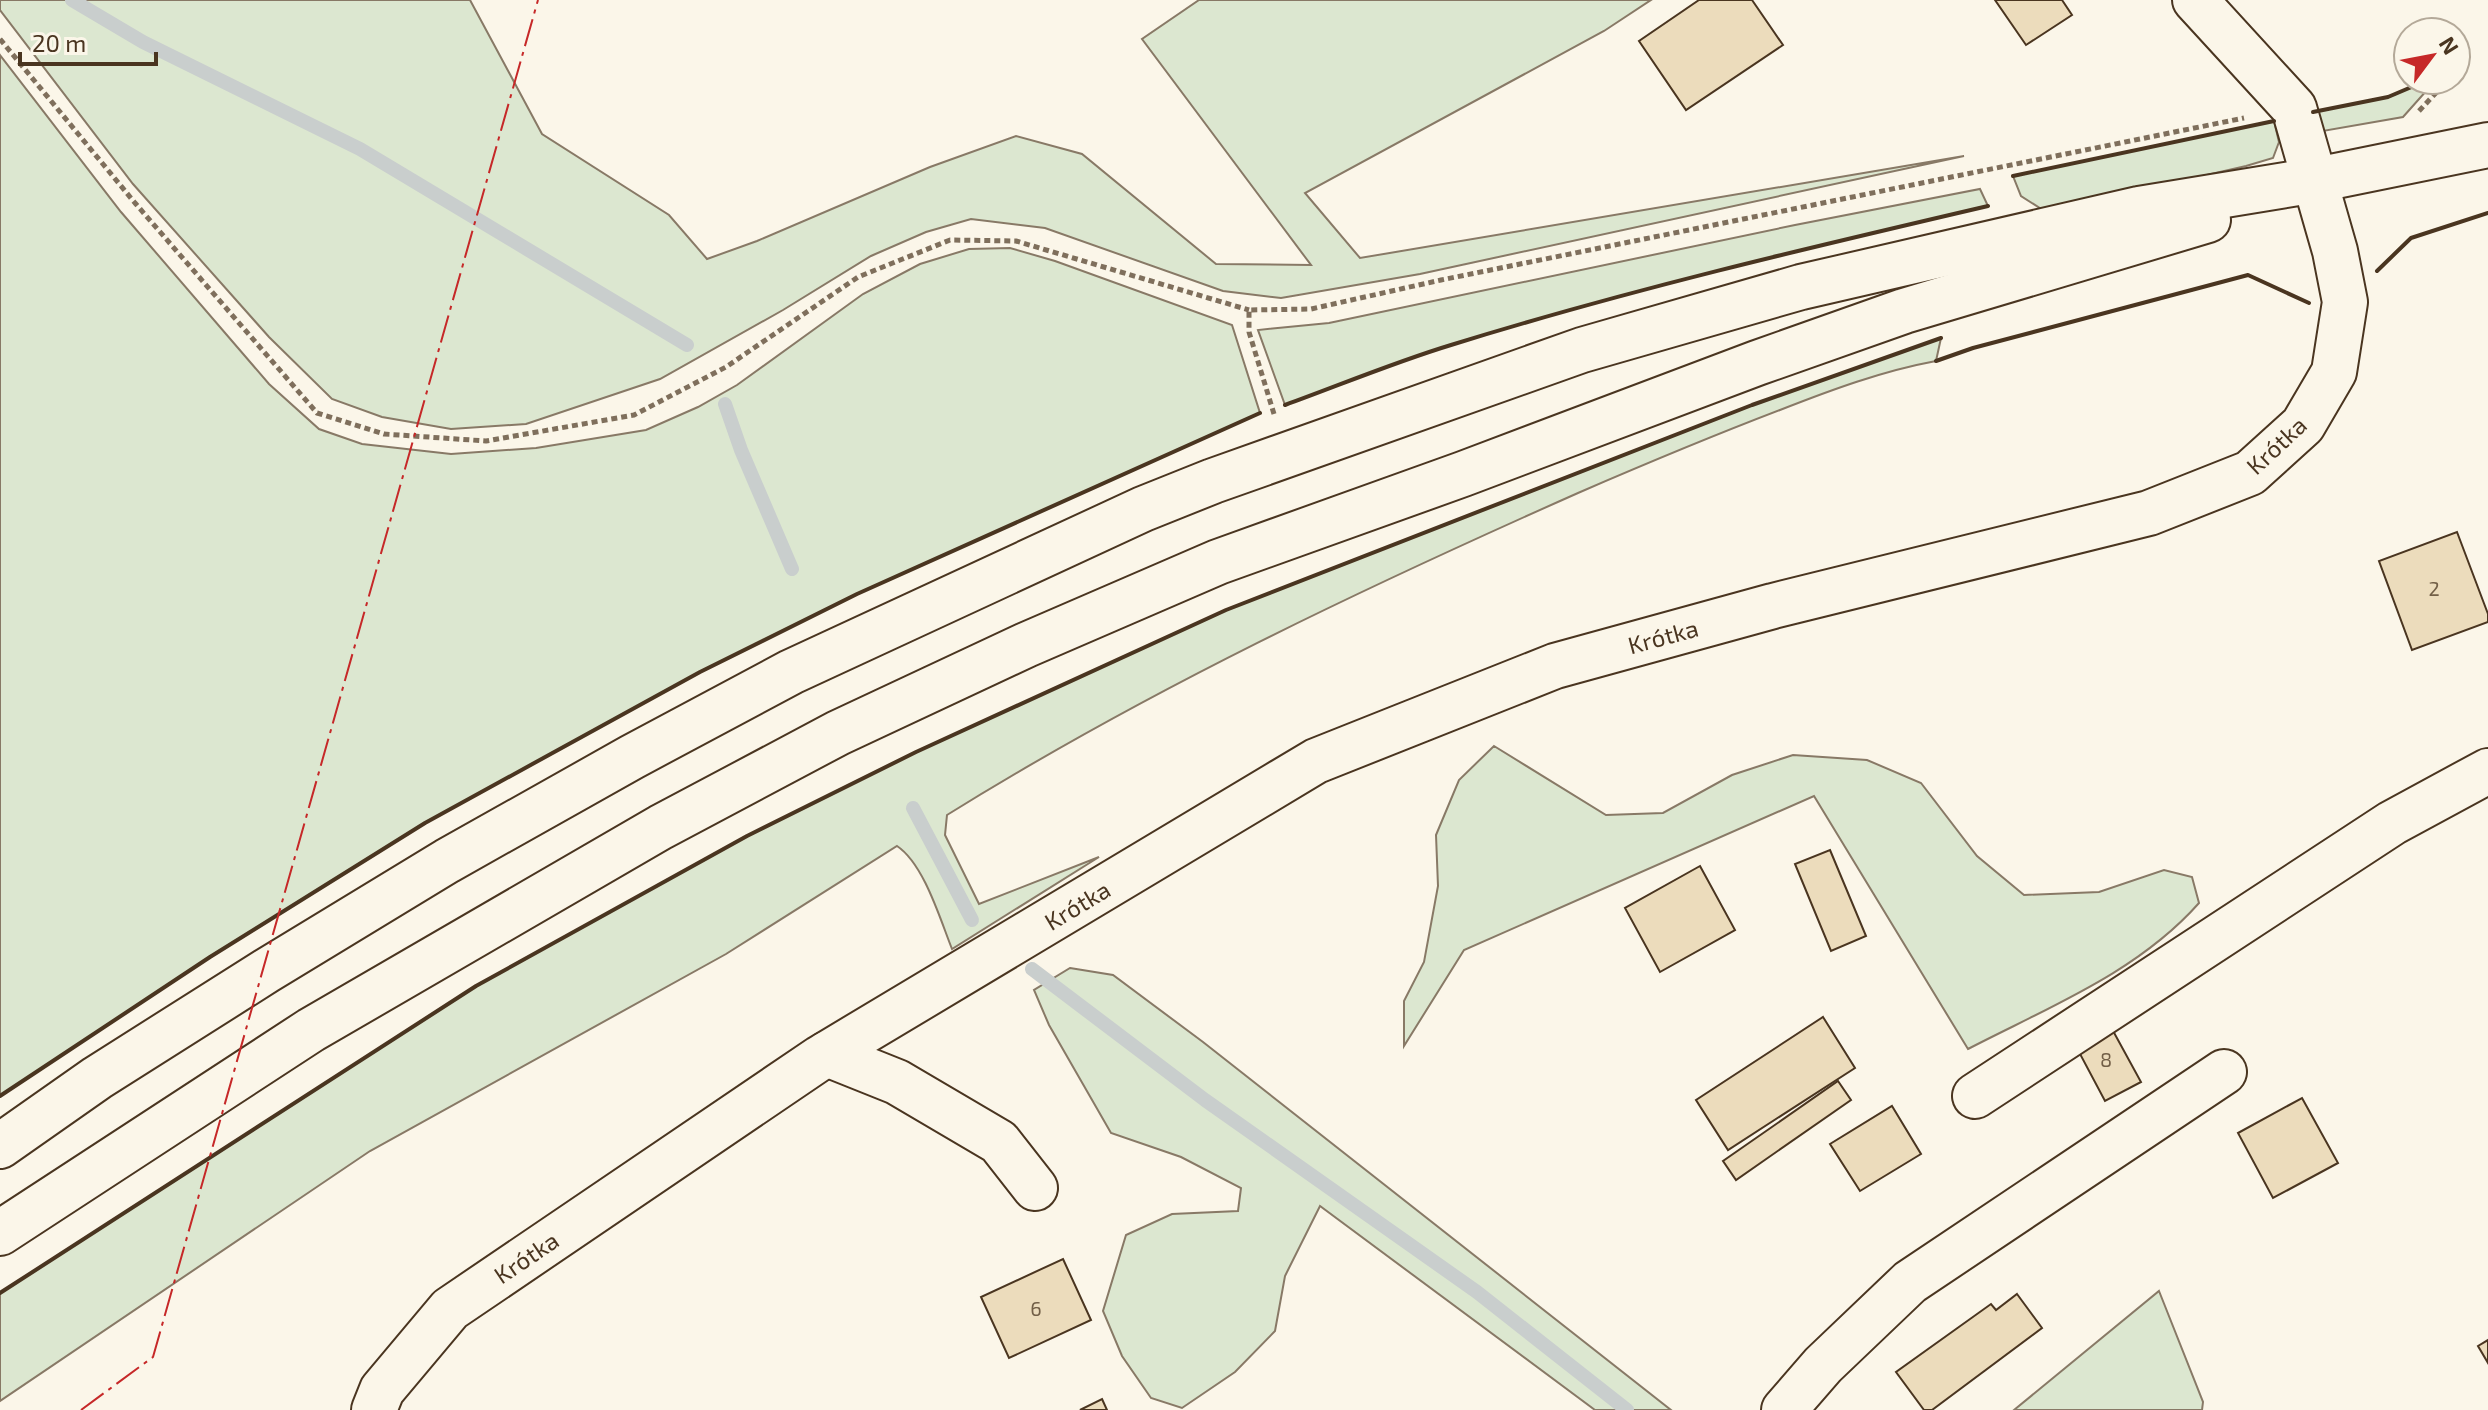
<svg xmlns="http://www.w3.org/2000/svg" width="2488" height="1410" viewBox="0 0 2488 1410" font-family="'Exo 2',sans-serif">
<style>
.green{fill:#dce7d0;stroke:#887966;stroke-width:2}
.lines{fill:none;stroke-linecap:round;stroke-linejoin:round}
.stream{stroke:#c9cecd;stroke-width:14}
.building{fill:#ecdcbc;stroke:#4a3520;stroke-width:2}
.minor-casing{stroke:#4a3520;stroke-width:48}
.major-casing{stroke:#4a3520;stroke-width:48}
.path{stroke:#7f6f5c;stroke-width:5;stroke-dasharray:6 4;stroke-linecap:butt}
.minor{stroke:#fbf6e9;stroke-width:44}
.major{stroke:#fbf6e9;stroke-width:44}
.wall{stroke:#4a3520;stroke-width:4}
.power{stroke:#c62828;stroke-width:2;stroke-dasharray:28 6 4 6;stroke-linecap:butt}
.labels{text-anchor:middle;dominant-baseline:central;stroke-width:6;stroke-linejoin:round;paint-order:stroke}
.number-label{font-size:20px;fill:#725f47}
.street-label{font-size:24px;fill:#4a3520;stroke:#fbf6e9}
</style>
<rect width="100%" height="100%" fill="#fbf6e9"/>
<g class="green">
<polygon points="0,0 470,0 542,134 669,215 707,259 757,241 930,167 1016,136 1082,154 1216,264 1311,265 1142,39 1199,0 1651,0 1604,31 1305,193 1360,258 1964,156 1420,274 1281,298 1223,291 1045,228 971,219 926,232 871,256 783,310 660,379 526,424 451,429 382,417 332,399 269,337 133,184 0,10"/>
<polygon points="0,55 121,212 269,384 319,429 362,444 451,454 536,448 646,430 698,407 737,385 863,294 920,264 969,249 1010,248 1055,261 1232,325 1260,413 857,594 700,672 425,823 210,957 0,1096"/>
<polygon points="2428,80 2436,80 2403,117 2323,131 2313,112 2388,97"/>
<polygon points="2274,121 2279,142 2273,158 2246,166 2046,212 2021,196 2013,176"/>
<path d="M1980,189L1988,206C1808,248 1628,290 1451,345C1395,362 1340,385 1285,405L1258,330L1329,323L1795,225Z"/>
<path d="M1941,338L1936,361C1882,371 1831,390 1780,410C1712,436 1645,464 1578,493C1362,589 1148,690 947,815L945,835L979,904L1099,857L952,949C940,919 924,864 897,846L726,954L370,1151L0,1401V1293L476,986L747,836L916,752L1226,610L1752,405Z"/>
<path d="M1494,746L1606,815L1663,813L1732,775L1793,755L1867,760L1921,783L1977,856L2024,895L2099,892L2164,870L2192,877L2199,903C2138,972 2049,1007 1968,1049L1814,796L1464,950L1404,1046V1001L1424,962L1438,886L1436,835L1459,780Z"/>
<polygon points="1070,968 1113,975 1203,1042 1671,1410 1595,1410 1320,1206 1285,1276 1275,1331 1235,1372 1182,1408 1151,1398 1122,1356 1103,1311 1126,1235 1172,1214 1238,1211 1241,1188 1181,1157 1111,1133 1049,1025 1034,990"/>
<polygon points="2159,1291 2203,1402 2202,1410 2014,1410"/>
</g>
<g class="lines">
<g class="stream">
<polyline points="72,0 143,42 360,149 687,345"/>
<polyline points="725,404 741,450 792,569"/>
<polyline points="913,808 972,920"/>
<polyline points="1032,969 1205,1100 1477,1292 1627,1410"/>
</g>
</g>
<g class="building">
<polygon points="1699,0 1752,0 1783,45 1686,110 1639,41"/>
<polygon points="1995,0 2062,0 2072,15 2026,45"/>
<polygon points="2457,532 2488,614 2488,622 2412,650 2379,561"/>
<polygon points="1830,850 1866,936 1831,951 1795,864"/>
<polygon points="1700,866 1735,930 1660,972 1625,908"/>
<polygon points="1823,1017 1855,1068 1728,1150 1696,1100"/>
<polygon points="2106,1018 2141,1082 2105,1101 2071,1037"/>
<polygon points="1838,1081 1851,1100 1736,1180 1723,1161"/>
<polygon points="2302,1098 2338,1163 2273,1198 2238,1133"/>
<polygon points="1892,1106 1921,1154 1860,1191 1830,1144"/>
<polygon points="1063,1259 1091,1320 1009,1358 981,1297"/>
<polygon points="2017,1294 2042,1328 1932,1410 1924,1410 1896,1372 1991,1304 1996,1310"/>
<polygon points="2488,1340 2488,1363 2478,1346"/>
<polygon points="1102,1399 1107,1410 1080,1410"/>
</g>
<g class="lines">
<defs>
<g id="minor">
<polyline points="827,1054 897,1082 999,1142 1035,1188"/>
<polyline points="1975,1096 2392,823 2488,771"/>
<polyline points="374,1410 382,1390 450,1309 820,1058 1316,761 1555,666 1773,606 2149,513 2250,473 2303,425 2334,372 2345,302 2335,251 2294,108 2195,0"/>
<polyline points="1784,1410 1823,1365 1910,1282 2224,1072"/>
</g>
<g id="major">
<polyline points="0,1146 97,1078 266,971 447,861 632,757 791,672 1143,509 1213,481 1582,350 1801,287 2139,209 2316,180 2488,145"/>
<polyline points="0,1233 311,1030 661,827 838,733 1026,645 1218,562 1463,474 1757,363 1904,311 2208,220"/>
</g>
</defs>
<use href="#minor" class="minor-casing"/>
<use href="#major" class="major-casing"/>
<g class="path">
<polyline points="0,39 135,203 317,413 384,434 486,441 634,415 726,367 858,277 950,240 1016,241 1249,310"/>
<polyline points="2456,72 2464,64"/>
<polyline points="2419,111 2448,80"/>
<polyline points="1274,414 1249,332 1249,310 1311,309 1441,280 2244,118"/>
</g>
<use href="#minor" class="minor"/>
<use href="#major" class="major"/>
<g class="wall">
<polyline points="2313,112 2388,97 2428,80"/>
<polyline points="2013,176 2274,121"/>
<polyline points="2377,271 2411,238 2488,213"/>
<polyline points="1936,361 1973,348 2248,275 2309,303"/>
<path d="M1285,405C1340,385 1395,362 1451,345C1628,290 1808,248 1988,206"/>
<polyline points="0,1096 210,957 425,823 700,672 857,594 1260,413"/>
<polyline points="0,1293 476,986 747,836 916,752 1226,610 1752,405 1941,338"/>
</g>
<polyline class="power" points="81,1410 153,1357 538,0"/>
</g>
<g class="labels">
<g class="number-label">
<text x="2434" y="588">2</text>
<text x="2106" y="1059">8</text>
<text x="1036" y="1308">6</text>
</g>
<g class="street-label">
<text transform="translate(2276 445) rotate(-43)">Krótka</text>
<text transform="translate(1663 636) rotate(-15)">Krótka</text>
<text transform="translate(1077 905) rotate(-31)">Krótka</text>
<text transform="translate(526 1257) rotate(-34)">Krótka</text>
</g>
</g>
<g transform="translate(2432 56) rotate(58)"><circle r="38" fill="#fbf6e9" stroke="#b4a999" stroke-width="2"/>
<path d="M0-6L14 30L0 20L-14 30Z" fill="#c62828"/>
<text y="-12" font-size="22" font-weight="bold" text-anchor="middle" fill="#4a3520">N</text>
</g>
<path d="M20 52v12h136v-12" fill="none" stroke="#4a3520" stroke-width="4"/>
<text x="32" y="52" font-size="24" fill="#4a3520" stroke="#fbf6e9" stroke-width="6" paint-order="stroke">20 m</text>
</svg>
